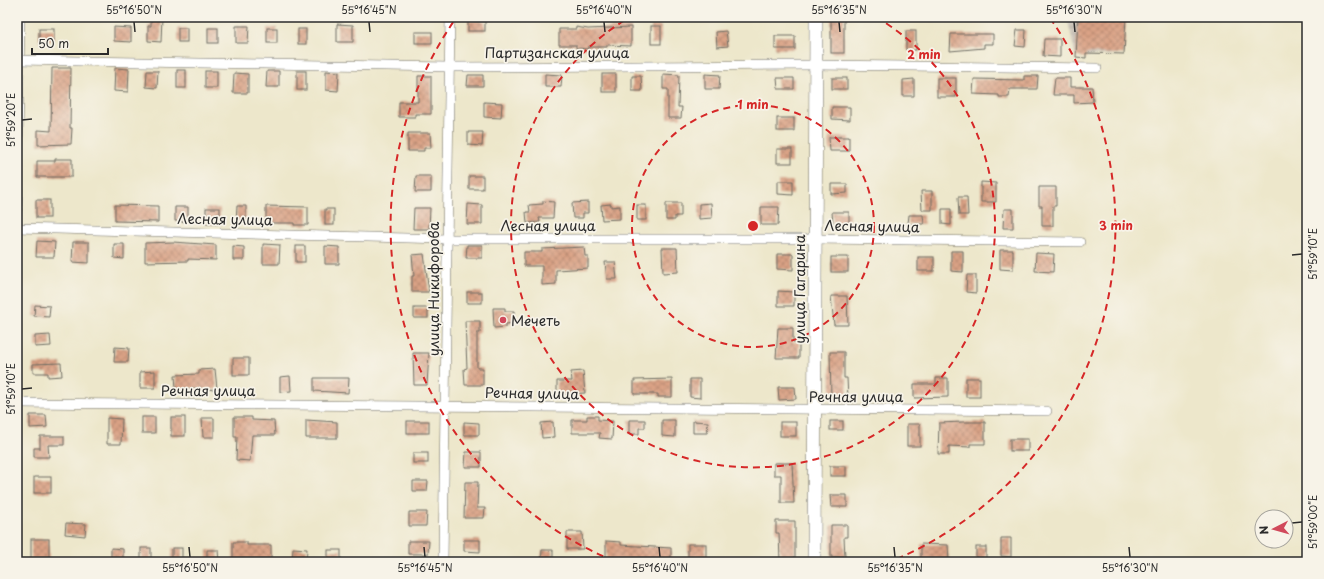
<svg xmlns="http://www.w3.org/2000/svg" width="1324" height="579" viewBox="0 0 1324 579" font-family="'Playpen Sans',sans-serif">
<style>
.industrial{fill:url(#industrial-grid)}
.building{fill:url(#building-cross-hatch)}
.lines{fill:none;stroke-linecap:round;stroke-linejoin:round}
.minor-casing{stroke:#6f6d63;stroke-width:10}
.secondary-casing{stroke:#6f6d63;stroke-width:14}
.minor{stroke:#fff;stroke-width:9}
.secondary{stroke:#fff;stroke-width:13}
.ticks{fill:none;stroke:#2b2b2b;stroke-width:1.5}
.ring{fill:none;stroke:#d62828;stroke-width:2;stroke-dasharray:7 5}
.poi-dot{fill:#d1495b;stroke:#f7f3e8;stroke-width:1.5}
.labels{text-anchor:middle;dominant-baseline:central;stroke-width:3.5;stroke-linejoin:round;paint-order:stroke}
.street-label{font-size:14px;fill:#2b2b2b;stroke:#f7f3e8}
.poi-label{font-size:14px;fill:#2b2b2b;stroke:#f7f3e8;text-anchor:start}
.centre{fill:#d62828;stroke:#f7f3e8;stroke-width:2}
.ring-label{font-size:12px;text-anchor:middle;font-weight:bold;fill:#d62828;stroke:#f7f3e8;stroke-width:3.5;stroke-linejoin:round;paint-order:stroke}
.neatline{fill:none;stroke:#2b2b2b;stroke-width:1.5}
.ticks-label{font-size:10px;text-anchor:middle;fill:#2b2b2b}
</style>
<defs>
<pattern id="industrial-grid" width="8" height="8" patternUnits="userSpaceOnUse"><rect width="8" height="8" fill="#cac3b8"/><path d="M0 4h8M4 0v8" fill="none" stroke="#aea89e"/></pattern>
<pattern id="building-cross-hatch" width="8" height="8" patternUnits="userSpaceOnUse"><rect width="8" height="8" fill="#daa285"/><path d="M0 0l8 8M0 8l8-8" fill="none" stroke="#b1846d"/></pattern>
</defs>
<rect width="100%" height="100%" fill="#f7f3e8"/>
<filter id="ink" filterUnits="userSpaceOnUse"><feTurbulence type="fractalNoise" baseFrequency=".025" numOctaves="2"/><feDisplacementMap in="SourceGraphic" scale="8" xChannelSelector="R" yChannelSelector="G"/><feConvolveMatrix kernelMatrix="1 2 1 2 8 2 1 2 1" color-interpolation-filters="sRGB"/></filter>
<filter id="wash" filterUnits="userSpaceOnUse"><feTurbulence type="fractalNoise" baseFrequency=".012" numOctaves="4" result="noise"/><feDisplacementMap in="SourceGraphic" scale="16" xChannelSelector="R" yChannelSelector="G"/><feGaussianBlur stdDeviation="0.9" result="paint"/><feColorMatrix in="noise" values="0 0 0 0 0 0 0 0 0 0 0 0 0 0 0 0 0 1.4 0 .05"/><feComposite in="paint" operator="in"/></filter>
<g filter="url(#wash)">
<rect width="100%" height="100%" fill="#ede7cb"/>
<polygon class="industrial" points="1038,17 1126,17 1124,54 1076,57 1068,21 1038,21"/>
<g id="blocks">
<g class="building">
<polygon points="151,17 162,17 161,42 148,41 148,26 151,26"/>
<rect x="831" y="17" width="13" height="36"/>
<polygon points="1078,17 1126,17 1124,54 1086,53 1086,58 1076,57"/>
<rect x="468" y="21" width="17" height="10"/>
<polygon points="337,24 353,25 353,42 337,42"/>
<polygon points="236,26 249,26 248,43 236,43"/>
<rect x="651" y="26" width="10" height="18"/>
<polygon points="114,27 131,28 131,42 114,41"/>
<polygon points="576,27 588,29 631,27 631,46 607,45 607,47 588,47 588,49 576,48 576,45 559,45 559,29 576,29"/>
<rect x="178" y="28" width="9" height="14"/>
<rect x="208" y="28" width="10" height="15"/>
<rect x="267" y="28" width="10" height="15"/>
<rect x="39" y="29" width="15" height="12"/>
<rect x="298" y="29" width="8" height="15"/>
<polygon points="1017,30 1026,30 1025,47 1015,46"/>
<polygon points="726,31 728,46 717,47 716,32"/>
<rect x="906" y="31" width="10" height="19"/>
<rect x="415" y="32" width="17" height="11"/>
<polygon points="951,34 993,34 993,44 984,44 984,48 950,51"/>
<rect x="775" y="36" width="20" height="13"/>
<polygon points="1044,39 1060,39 1060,57 1043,56"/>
<polygon points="52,68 71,68 70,128 72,128 71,144 38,145 38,130 51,131"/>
<polygon points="115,68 129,69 128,92 114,91"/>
<rect x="177" y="70" width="9" height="18"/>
<polygon points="147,71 158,71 157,88 146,87"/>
<rect x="205" y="71" width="12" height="17"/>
<polygon points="267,71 279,71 279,87 266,87"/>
<rect x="297" y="71" width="9" height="19"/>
<polygon points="326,71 339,72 338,91 326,90"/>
<polygon points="234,73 248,74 248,93 233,93"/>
<polygon points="545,74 562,75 561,87 545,87"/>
<rect x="602" y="74" width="14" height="18"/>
<polygon points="663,74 679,75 678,107 682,107 681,118 668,118 668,89 663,89"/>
<polygon points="705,74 720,75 719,89 705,89"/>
<polygon points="468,75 483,75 483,86 467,86"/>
<polygon points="418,76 431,76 431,114 415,114 415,117 399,117 399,102 418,102"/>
<polygon points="632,76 641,76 642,91 632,91"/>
<polygon points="1024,76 1038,76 1037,89 1010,89 1009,97 999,97 999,95 973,94 974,79 1024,80"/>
<polygon points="777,78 794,78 794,89 778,89"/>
<rect x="832" y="78" width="15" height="11"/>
<rect x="937" y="78" width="19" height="19"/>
<polygon points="1055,78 1070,78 1070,87 1092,87 1093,102 1074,103 1074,95 1053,95"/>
<polygon points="914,79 914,96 903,96 903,80"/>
<polygon points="484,102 502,103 501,118 484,117"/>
<polygon points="832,107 850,107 850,120 832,119"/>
<rect x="777" y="118" width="17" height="13"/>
<polygon points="468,132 483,132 482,146 468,145"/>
<polygon points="408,133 430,133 431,148 424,148 424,151 408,151"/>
<polygon points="829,137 849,137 849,151 830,151"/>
<rect x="777" y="149" width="15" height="14"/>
<polygon points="55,159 72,159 72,177 37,177 37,161 55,161"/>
<polygon points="416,176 431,176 431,192 415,192"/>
<rect x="469" y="176" width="14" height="13"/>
<polygon points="778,181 793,181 793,195 778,194"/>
<polygon points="981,182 996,183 996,202 981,202"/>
<polygon points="831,184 847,184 847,193 831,194"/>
<polygon points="1039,187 1056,187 1056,206 1053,206 1053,226 1042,226 1042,206 1039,206"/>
<polygon points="921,191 932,191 932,210 922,210"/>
<polygon points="958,197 967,197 968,215 959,215"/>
<rect x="36" y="200" width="14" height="18"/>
<polygon points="543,201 554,202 553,218 539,218 540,222 527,223 526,212 530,212 529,205 543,204"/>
<polygon points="588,202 588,213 583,213 583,218 573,218 572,203"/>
<polygon points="666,203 681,203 681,216 675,216 675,220 666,220"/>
<polygon points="711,203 712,218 699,219 699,204"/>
<polygon points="468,204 482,205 482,224 467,224"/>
<polygon points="611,204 611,207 620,206 620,219 602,220 601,205"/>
<polygon points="115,205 158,206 158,222 115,221"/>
<rect x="637" y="205" width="9" height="15"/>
<polygon points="237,206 246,206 246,222 236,222"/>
<polygon points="266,206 308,207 308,225 294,225 294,223 266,223"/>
<polygon points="175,207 188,207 188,222 175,221"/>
<polygon points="761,207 779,207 778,225 761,225"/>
<rect x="206" y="208" width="14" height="16"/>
<polygon points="414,208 430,208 429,229 413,229"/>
<rect x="325" y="209" width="9" height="16"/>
<polygon points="942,209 951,209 951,225 942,224"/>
<polygon points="1004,209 1013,209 1013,228 1003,228"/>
<polygon points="832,212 849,212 849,224 833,224"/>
<polygon points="909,215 923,215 924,224 908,224"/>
<polygon points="37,241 55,242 54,257 36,257"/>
<polygon points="73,242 89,242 89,263 72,262"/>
<polygon points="173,242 216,245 216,260 188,259 188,261 145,262 145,243"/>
<polygon points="114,244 124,244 124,259 114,258"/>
<polygon points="263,244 280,245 279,264 263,264"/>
<polygon points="467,245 482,245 482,258 466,258"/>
<polygon points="233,246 244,247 244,260 233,260"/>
<rect x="296" y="246" width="9" height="16"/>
<polygon points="325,246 339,247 339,264 325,264"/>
<polygon points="584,247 585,256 588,256 588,268 556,270 556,284 542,285 542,266 524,266 524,252 542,252 542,249"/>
<polygon points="662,248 677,248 678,272 663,273"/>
<polygon points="1000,250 1013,250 1013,270 1000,269"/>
<polygon points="951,251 963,251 963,272 951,271"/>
<polygon points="1036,253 1054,254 1053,272 1035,271"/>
<polygon points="424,254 429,292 412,292 412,276 414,276 412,255"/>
<polygon points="777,254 793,254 793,270 777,269"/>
<rect x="831" y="257" width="17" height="15"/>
<rect x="918" y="257" width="16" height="14"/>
<polygon points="605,262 615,262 617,279 607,279"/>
<polygon points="967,275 976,275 976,293 966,292"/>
<polygon points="778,291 794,292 794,306 778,306"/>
<rect x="467" y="292" width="15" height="11"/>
<polygon points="831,296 847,296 848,325 834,325"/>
<polygon points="35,305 50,306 49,317 34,316"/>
<rect x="414" y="308" width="14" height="10"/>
<polygon points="493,308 505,308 505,311 514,311 514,323 506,324 506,327 494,328"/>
<polygon points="465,321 480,321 480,333 477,333 477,368 483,368 483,385 465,385 464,369 467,368"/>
<polygon points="778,328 793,328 793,342 799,342 799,358 776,358"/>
<polygon points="50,335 51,346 35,347 35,336"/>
<polygon points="115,347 129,348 128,362 114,362"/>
<polygon points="830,352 844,352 844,378 847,378 848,398 831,398"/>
<polygon points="413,353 429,353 427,385 414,385"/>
<rect x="233" y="358" width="16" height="17"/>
<polygon points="61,363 62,376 48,377 48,373 33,373 33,364"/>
<polygon points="215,369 217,389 201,390 201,388 176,389 175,375 199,374 199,370"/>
<polygon points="155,371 155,388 140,388 140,372"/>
<polygon points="583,371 585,393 557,395 557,381 572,381 571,372"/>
<polygon points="290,376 291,391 280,392 280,377"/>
<polygon points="314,378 349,378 348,393 314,391"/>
<polygon points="936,378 948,378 948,397 914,398 914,384 936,384"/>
<rect x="966" y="378" width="14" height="19"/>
<polygon points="672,379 672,397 658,397 658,394 634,394 634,380"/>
<polygon points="690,379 700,379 700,398 690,397"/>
<polygon points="778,387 795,387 796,399 779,400"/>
<polygon points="30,415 46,415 47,427 30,428"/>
<polygon points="587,416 598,416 598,420 613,421 612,439 599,438 600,433 572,433 572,420 587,420"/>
<rect x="142" y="417" width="13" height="16"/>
<rect x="171" y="417" width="14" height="19"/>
<polygon points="234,417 252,417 252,420 274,421 275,435 252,435 250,461 236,460 237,437 234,437"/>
<polygon points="107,418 122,419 121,444 107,444"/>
<polygon points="202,418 214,418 214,437 203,437"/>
<polygon points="306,420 337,422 337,438 306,438"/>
<polygon points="629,420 645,420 645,428 639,428 639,434 629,434"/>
<polygon points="662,420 675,420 675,437 662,436"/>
<rect x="407" y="421" width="22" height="12"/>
<polygon points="693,421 708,422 707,433 693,433"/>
<rect x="830" y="421" width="13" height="9"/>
<polygon points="464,422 479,423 479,435 464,435"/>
<polygon points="553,422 554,437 542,438 541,423"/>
<rect x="780" y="422" width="16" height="14"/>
<polygon points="963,422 985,422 985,444 970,444 970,447 949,446 949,454 938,454 939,423"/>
<rect x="907" y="424" width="13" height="22"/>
<polygon points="40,436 64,436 64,445 48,445 49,457 34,457 34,448 40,448"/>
<rect x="1010" y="439" width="18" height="12"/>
<polygon points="466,452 481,452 481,467 465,467"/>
<rect x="413" y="453" width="15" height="10"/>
<polygon points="774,463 792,463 794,503 781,503 781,475 774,475"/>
<rect x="830" y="466" width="16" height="10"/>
<rect x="34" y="477" width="17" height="16"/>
<polygon points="413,481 428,481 427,491 413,491"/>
<polygon points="465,482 478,482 477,508 485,508 484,518 464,518"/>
<polygon points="830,495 847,495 847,507 831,507"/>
<polygon points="409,512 427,512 426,526 409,526"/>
<polygon points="776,521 795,521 795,562 780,562 779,533 776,533"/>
<polygon points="66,523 86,524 85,536 65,534"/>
<polygon points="831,525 847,525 847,537 844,537 845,557 831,557"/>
<polygon points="567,532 582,532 583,549 567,549"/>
<polygon points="1001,538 1011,538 1011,557 1001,556"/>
<rect x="31" y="539" width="18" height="20"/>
<polygon points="464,540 480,540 480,552 464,551"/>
<polygon points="408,541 429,541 428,554 408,554"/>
<polygon points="606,541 621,542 621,545 671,548 671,562 606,562"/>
<polygon points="233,542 247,542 247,545 271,545 271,562 233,562"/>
<rect x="688" y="544" width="18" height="18"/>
<polygon points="921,544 948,545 949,562 921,562"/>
<rect x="976" y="547" width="10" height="14"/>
<polygon points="111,548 123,549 123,562 111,562"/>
<rect x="141" y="548" width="10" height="14"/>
<rect x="172" y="548" width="10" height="14"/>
<polygon points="293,548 307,549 306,562 292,562"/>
<polygon points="207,550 218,550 219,562 207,562"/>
<rect x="328" y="550" width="13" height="12"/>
<polygon points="542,550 553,550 553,562 541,562"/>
</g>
</g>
</g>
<g filter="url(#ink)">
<use href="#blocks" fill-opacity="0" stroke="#6f6d63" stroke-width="1"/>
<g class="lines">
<defs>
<g id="minor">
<polyline points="17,60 449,67 816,65 1097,68"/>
<polyline points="17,209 20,17"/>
<polyline points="17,228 447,239 815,239 1080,242"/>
<polyline points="17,403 1047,411"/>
<polyline points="443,562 450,17"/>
</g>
<polyline id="secondary" points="814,562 816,17"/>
</defs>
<use href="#minor" class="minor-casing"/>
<use href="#secondary" class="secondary-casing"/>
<use href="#minor" class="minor"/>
<use href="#secondary" class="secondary"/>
</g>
</g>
<path class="ticks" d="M134,22L135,32M369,22L370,32M604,22L605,32M839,22L840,32M1074,22L1075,32M22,120L32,119M1292,255L1302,254M22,389L32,388M1292,523L1302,522M189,547L190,557M424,547L425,557M659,547L660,557M894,547L895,557M1129,547L1130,557"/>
<g class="ring">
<circle cx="753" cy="226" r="121"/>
<path d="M876 17A242 242 0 1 1 630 17"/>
<path d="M614 561A363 363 0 0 1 456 18M1050 18A363 363 0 0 1 892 561"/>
</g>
<circle class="poi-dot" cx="503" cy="320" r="4"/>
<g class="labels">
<g class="street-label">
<text x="557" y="52">Партизанская улица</text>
<text transform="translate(225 219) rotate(1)">Лесная улица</text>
<text x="548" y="225">Лесная улица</text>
<text transform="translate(872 226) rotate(1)">Лесная улица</text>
<text transform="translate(433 289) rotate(-90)">улица Никифорова</text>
<text transform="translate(799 289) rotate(-90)">улица Гагарина</text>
<text x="208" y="390">Речная улица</text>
<text transform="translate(532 393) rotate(1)">Речная улица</text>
<text x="856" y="396">Речная улица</text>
</g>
<g class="poi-label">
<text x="511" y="320">Мечеть</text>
</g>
</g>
<circle cx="753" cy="226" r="6" class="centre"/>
<g class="ring-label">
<text x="924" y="59">2 min</text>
<text x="753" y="109">1 min</text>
<text x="1116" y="230">3 min</text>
</g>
<rect width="1324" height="579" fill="none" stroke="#f7f3e8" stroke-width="44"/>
<g transform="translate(1274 529) rotate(264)"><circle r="19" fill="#f7f3e8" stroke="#a5a39c"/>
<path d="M0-3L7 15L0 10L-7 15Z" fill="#d1495b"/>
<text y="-6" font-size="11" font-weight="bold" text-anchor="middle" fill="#2b2b2b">N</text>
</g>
<path d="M32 48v6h76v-6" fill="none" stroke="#2b2b2b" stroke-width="2"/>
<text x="38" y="48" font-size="12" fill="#2b2b2b" stroke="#f7f3e8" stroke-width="3" paint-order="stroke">50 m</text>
<rect x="22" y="22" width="1280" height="535" class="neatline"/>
<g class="ticks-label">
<text x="134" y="14">55°16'50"N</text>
<text x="369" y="14">55°16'45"N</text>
<text x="604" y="14">55°16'40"N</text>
<text x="839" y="14">55°16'35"N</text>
<text x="1074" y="14">55°16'30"N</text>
<text transform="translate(11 120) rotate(-90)" y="4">51°59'20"E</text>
<text transform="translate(1313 254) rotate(-90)" y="4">51°59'10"E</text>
<text transform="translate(11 389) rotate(-90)" y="4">51°59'10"E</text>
<text transform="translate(1313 522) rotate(-90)" y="4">51°59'00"E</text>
<text x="190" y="572">55°16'50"N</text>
<text x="425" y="572">55°16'45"N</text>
<text x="660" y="572">55°16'40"N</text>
<text x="895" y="572">55°16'35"N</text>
<text x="1130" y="572">55°16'30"N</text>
</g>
</svg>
